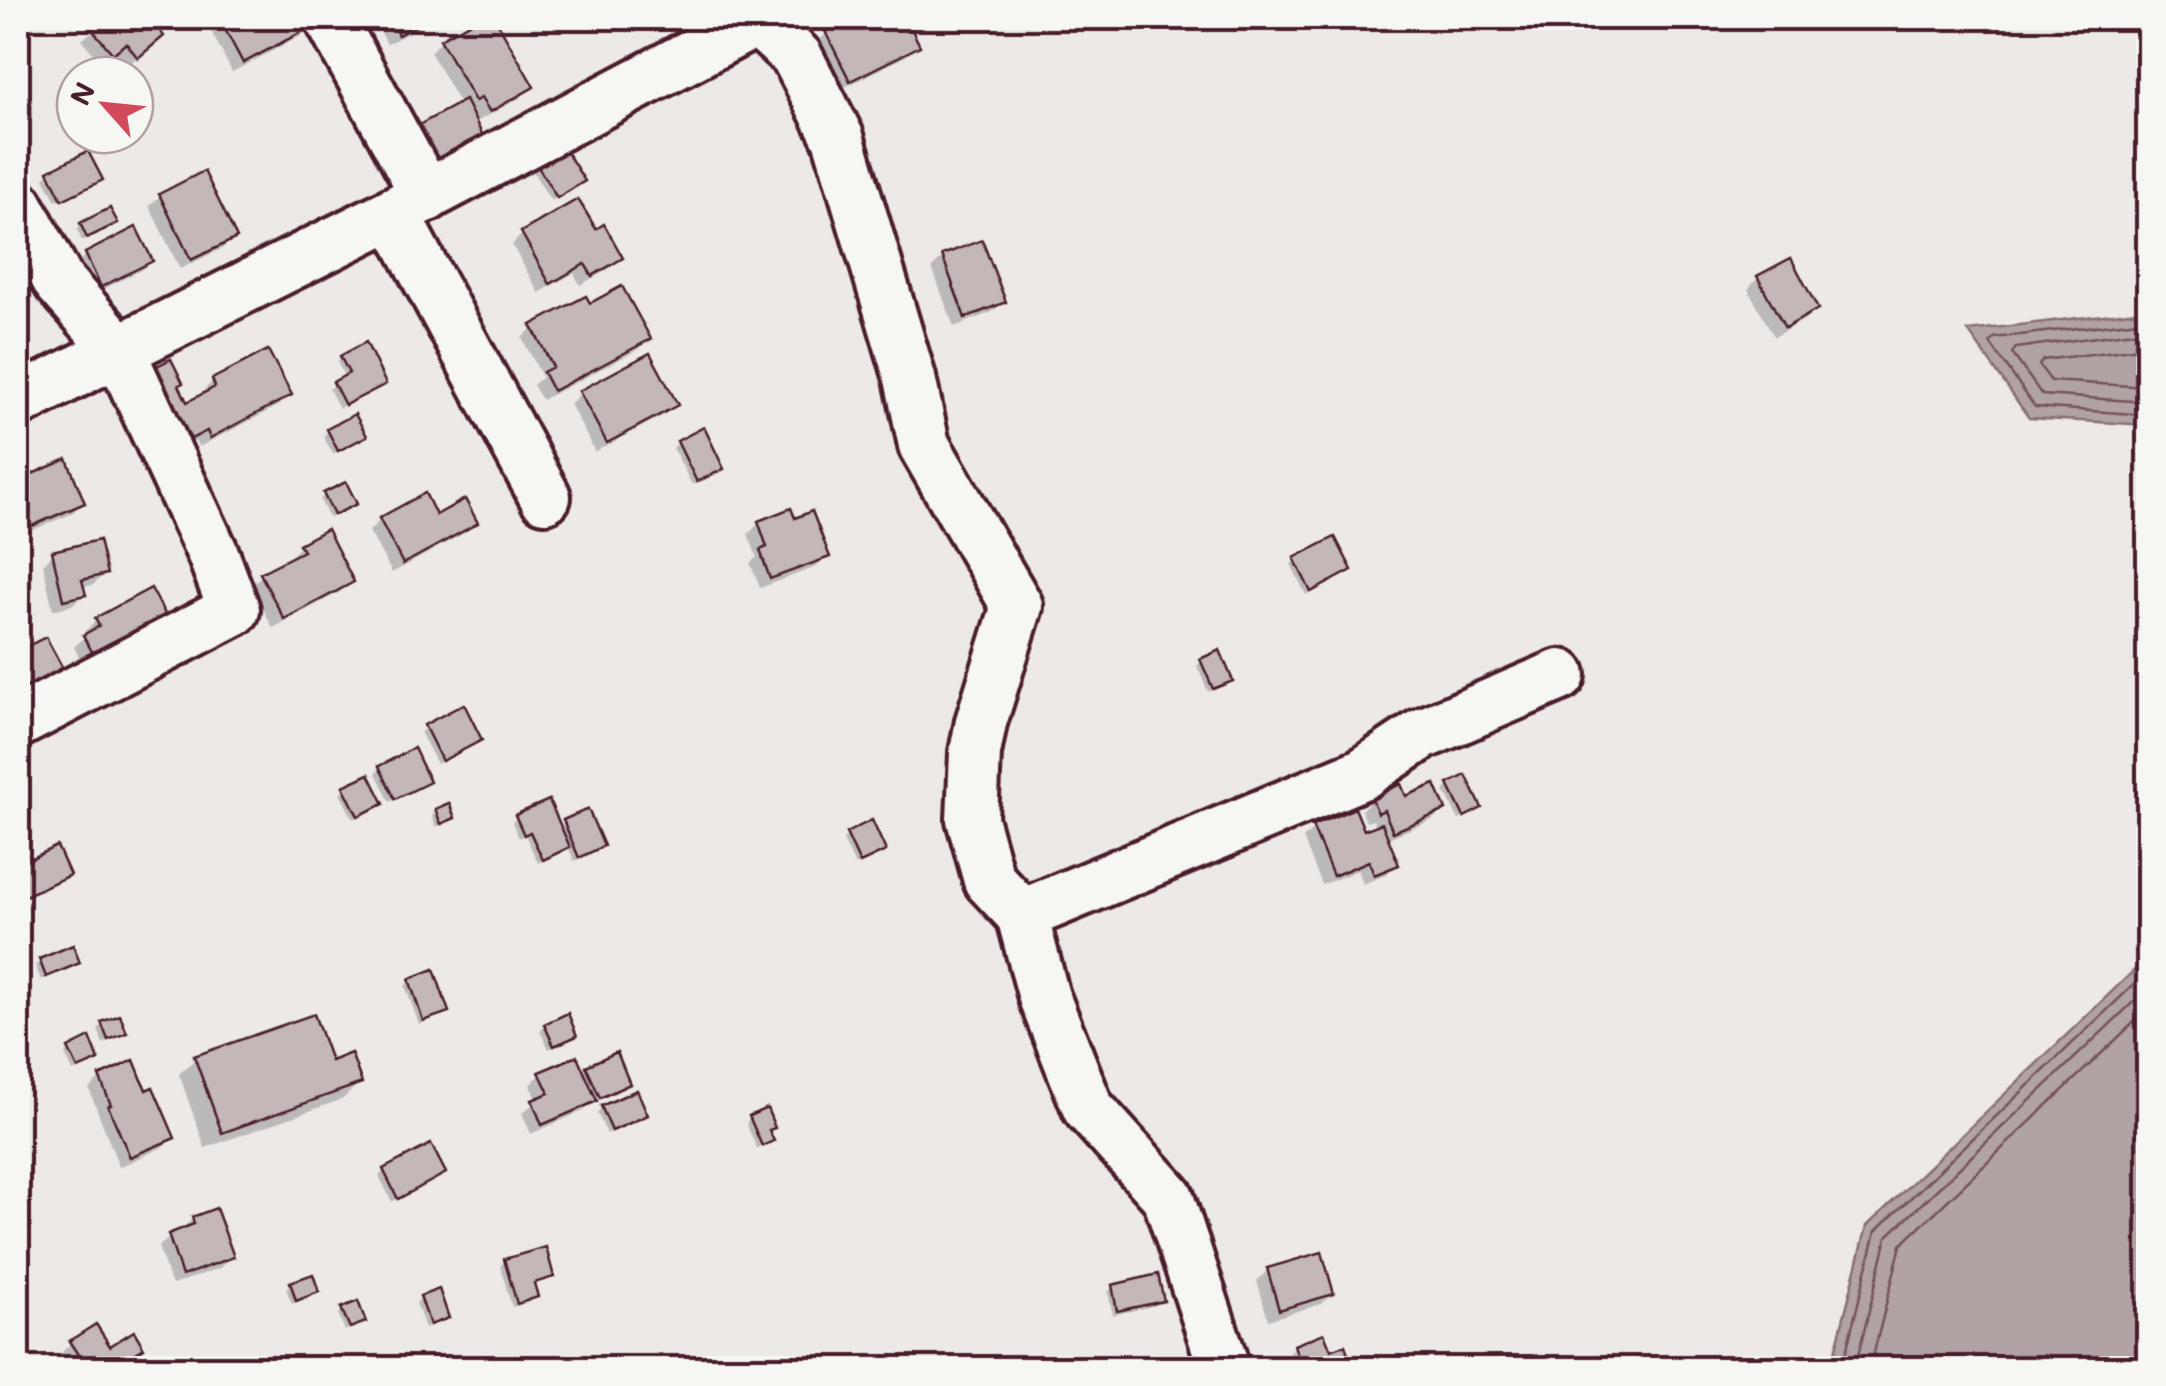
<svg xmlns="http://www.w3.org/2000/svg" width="2166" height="1386" viewBox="0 0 2166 1386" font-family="Mali,sans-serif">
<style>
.water{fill:#b1a2a3;stroke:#886e73;stroke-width:2.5}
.shadow{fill:#0003}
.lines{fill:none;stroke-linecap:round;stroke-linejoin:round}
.shore{stroke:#73535b;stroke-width:2.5}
.building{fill:#c4b7b7;stroke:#4a1f2b;stroke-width:2.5}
.minor-casing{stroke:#4a1f2b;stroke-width:58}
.minor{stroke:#f6f6f2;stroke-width:50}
</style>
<rect width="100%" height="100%" fill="#ece9e6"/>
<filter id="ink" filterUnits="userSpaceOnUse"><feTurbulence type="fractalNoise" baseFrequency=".01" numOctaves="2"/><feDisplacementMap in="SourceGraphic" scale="20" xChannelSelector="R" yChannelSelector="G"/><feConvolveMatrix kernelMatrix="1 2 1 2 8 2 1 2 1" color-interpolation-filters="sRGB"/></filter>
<g filter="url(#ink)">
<g class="water">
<polygon points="2148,230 2148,425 2029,418 1968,331 2137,311"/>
<polygon points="2148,957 2148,1368 1831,1368 1867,1226"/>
</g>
<g class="shadow">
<polygon points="108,18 155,18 150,23 150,46 126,67 114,52 101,63 82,40"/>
<polygon points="222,18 308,18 312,25 301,36 232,72 210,29"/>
<polygon points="373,18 436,18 387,44"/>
<polygon points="483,18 492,18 531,87 520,98 474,123 428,174 410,138 421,127 461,106 430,52 441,41"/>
<polygon points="857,18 903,18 917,45 906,56 839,90 816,44 827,33"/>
<polygon points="538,167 577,185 551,201 533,172"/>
<polygon points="49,173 98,180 56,201 44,178"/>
<polygon points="160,196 234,237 223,248 180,269 149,206"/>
<polygon points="115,222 82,241 77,230 82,226"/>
<polygon points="522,234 620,258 609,269 580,285 574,273 539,293 512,245"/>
<polygon points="86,255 150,260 139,271 90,296 75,266"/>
<polygon points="943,257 1003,302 992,312 954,327 932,268"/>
<polygon points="1758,278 1815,309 1804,320 1774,337 1748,289"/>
<polygon points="533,327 647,339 637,350 542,400 533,385 542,377 522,338"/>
<polygon points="341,358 383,383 339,408 329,389 345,378 337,362"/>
<polygon points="213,381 289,395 278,406 199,447 195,440 167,454 177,386 186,405 204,395 202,392"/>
<polygon points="581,393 675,404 664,415 595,452 570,404"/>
<polygon points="328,431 364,436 333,454 323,436"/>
<polygon points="678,443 721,468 692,485 673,448"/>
<polygon points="65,462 82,503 71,514 18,536 18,483"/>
<polygon points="324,495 354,504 329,518 320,500"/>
<polygon points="424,497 435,518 475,522 464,533 392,573 369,531 380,520"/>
<polygon points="794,521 827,556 816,567 760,588 750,563 757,557 748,534 759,523"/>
<polygon points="301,546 351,581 340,592 273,628 251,586 262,575 291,559 290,557"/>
<polygon points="54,553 104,574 93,585 82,587 83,594 72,605 53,610 43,564"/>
<polygon points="1296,560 1349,570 1306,595 1291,564"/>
<polygon points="96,620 170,629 89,677 74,647 87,635 85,631"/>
<polygon points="1202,661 1230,680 1208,692 1197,666"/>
<polygon points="463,707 479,740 437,764 420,732"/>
<polygon points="381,768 422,786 390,802 376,773"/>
<polygon points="1449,786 1479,808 1459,820 1444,791"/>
<polygon points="345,788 381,803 353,819 340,793"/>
<polygon points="1405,799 1443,809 1432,820 1386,839 1396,864 1385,875 1363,884 1358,870 1322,885 1303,839 1314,828 1363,833 1377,828 1373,820 1366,822 1361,810 1372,800"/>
<polygon points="436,811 452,817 436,827 432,816"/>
<polygon points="586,812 601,846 574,861 568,846 538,863 525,835 519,838 512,822 517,817 559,828"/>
<polygon points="848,835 883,850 855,866 843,840"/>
<polygon points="56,850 67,875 18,900 18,868"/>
<polygon points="40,961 78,963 41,980 35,966"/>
<polygon points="410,981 446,1011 419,1024 405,986"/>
<polygon points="102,1025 124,1032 103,1044 98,1029"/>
<polygon points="545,1026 575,1036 549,1049 540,1031"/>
<polygon points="70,1050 96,1059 73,1072 65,1054"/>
<polygon points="196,1058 359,1083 343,1099 205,1148 179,1074"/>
<polygon points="587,1068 627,1083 594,1100 583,1111 531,1134 522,1113 537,1101 530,1085 541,1074 582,1073"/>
<polygon points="100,1078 145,1093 172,1137 161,1148 119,1167 89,1089"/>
<polygon points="602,1108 645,1114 607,1134 597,1113"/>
<polygon points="750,1118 772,1127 767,1132 771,1140 757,1149 746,1123"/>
<polygon points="384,1171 443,1173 392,1202 379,1176"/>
<polygon points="193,1219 231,1257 220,1268 172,1285 158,1247"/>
<polygon points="505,1261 552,1276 532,1286 535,1297 530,1302 512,1307 500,1266"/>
<polygon points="1268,1270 1332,1294 1321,1304 1268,1320 1257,1281"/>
<polygon points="291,1284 316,1292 292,1304 286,1289"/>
<polygon points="1113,1287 1161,1300 1156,1305 1113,1315 1108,1292"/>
<polygon points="421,1298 447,1317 425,1328 416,1303"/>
<polygon points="343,1310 363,1321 345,1331 338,1314"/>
<polygon points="71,1343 109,1350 141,1347 114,1368 69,1368 60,1354"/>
<polygon points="1295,1347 1329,1353 1349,1364 1344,1368 1296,1368 1290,1352"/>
</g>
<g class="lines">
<g class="shore">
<polyline points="2148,304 2146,315 2138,321 1994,338 1990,343 2035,407 2148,415"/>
<polyline points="2148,330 2016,348 2012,353 2042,395 2148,402"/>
<polyline points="2148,347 2043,360 2039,365 2051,381 2148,387"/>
<polyline points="1842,1368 1876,1231 2148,971"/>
<polyline points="1855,1368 1887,1237 2148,988"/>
<polyline points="1870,1368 1901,1245 2148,1009"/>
</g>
</g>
<g class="building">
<polygon points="104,18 157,18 152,21 164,36 138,58 126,43 113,54 91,28"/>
<polygon points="219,18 311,18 315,25 243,63"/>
<polygon points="389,18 431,18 398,35"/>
<polygon points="478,18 495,18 534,87 490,112 481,98 475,101 440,39"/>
<polygon points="852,18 906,18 920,46 850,81 825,31"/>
<polygon points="465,100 486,142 439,165 419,125"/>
<polygon points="564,148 585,181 557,198 537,165"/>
<polygon points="88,151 103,180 62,200 48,171"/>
<polygon points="204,171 237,238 191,260 159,194"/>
<polygon points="578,199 596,229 604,224 623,258 592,276 585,264 550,284 521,232"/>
<polygon points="110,208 118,223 87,238 80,223"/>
<polygon points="136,227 153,261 101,287 85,253"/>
<polygon points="982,240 1006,302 965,318 942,255"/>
<polygon points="1791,258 1818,309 1785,328 1757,276"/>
<polygon points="622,286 651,339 553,391 543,372 553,367 531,325 586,296 590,303"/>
<polygon points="366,342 386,384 345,405 333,382 349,373 340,356"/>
<polygon points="268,350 292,395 210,438 207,431 179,445 147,371 171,359 183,383 179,385 187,402 215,387 212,379"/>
<polygon points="650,353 678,405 607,443 579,391"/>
<polygon points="355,414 367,436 338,451 327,429"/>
<polygon points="704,427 724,469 697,482 677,441"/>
<polygon points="67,459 85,503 18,532 18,480"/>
<polygon points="346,482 357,504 334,515 323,493"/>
<polygon points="425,493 436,515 465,499 478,523 403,564 379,518"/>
<polygon points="791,508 795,518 812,511 830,557 770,579 760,550 767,547 758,521"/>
<polygon points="327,529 354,582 284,619 260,573 303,551 299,544"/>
<polygon points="1335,537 1352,570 1311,592 1294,558"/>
<polygon points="99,540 107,574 82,580 86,595 63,600 52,551"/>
<polygon points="151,588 173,629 101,668 83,635 99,626 95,618"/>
<polygon points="46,637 67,676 18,702 18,651"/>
<polygon points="1220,650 1233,681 1213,689 1200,659"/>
<polygon points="464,704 482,740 442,761 424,725"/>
<polygon points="414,748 430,782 395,799 379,766"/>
<polygon points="369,774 384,804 358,816 343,786"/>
<polygon points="1466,775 1482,808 1464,817 1448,784"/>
<polygon points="1401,784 1406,796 1435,784 1446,810 1393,832 1384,810 1378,813 1371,797"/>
<polygon points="549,800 570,847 543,860 530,832 524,835 515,815"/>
<polygon points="449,803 455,818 441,824 435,809"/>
<polygon points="1355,808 1364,830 1382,823 1399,865 1374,875 1369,861 1333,876 1312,826"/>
<polygon points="588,809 604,846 579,858 563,820"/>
<polygon points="872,820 886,851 860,863 846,833"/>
<polygon points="57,846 70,875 23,897 18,886 18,865"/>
<polygon points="73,945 80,963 46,977 39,959"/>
<polygon points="434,969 449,1012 423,1021 409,979"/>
<polygon points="568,1013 577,1036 554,1046 544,1024"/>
<polygon points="314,1014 331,1061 351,1053 362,1083 222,1133 194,1056"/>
<polygon points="120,1015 127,1033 108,1040 101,1022"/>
<polygon points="90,1037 99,1060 78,1069 68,1048"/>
<polygon points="617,1052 630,1084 600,1098 586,1066"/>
<polygon points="577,1056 597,1101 542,1125 532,1100 549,1093 539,1072"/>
<polygon points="134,1060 146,1090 153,1087 175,1138 130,1157 108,1106 111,1105 99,1076"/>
<polygon points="637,1090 648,1115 612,1131 601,1106"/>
<polygon points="767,1108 775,1128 769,1130 774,1141 762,1146 749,1116"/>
<polygon points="431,1144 446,1173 398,1199 383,1169"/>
<polygon points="216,1208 234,1257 182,1276 168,1234 194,1224 192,1217"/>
<polygon points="546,1247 554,1277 534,1283 538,1297 517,1304 504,1259"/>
<polygon points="1322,1252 1334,1294 1279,1310 1267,1268"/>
<polygon points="313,1274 319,1292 296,1301 290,1282"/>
<polygon points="1158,1274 1164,1301 1117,1311 1112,1285"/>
<polygon points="439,1289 449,1318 430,1325 420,1296"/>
<polygon points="358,1301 366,1322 350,1328 341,1308"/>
<polygon points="96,1324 110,1346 134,1331 144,1348 112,1368 87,1368 69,1341"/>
<polygon points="1324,1333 1331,1350 1345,1345 1352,1365 1341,1368 1302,1368 1294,1345"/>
</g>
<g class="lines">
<defs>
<g id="minor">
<polyline points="330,18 427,196"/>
<polyline points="758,21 797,57 838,137 910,378 924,445 1017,606 981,722 975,753 972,819 989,880 1022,915"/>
<polyline points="18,206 59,282 119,350 213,554 234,610 18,722"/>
<polyline points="393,213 545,497"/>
<polyline points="18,401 393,213 762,18"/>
<polyline points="1224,1368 1168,1197 1088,1108 1044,997 1022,915 1362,774 1422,734 1560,675"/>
</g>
</defs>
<use href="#minor" class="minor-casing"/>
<use href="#minor" class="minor"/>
</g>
</g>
<rect width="2166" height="1386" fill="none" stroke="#f6f6f2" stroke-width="60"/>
<rect x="30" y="30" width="2106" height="1326" fill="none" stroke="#4a1f2b" stroke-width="4" filter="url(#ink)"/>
<g transform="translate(105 105) rotate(297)"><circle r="48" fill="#f6f6f2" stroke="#b1a0a2" stroke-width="2.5"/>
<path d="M0-8L18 38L0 25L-18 38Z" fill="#d1495b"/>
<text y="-15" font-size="28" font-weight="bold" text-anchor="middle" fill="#4a1f2b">N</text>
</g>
</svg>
